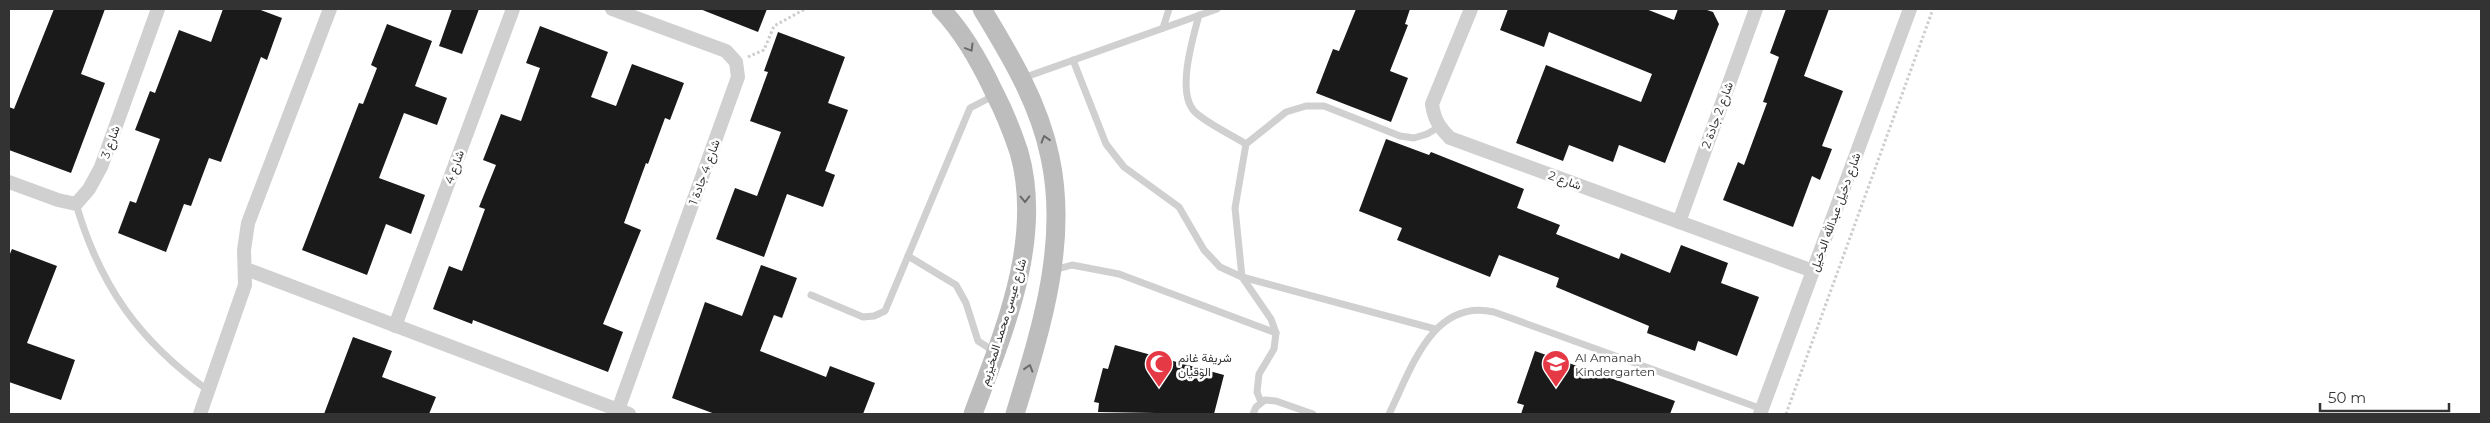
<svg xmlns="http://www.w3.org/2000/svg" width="2490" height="423" viewBox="0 0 2490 423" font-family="Montserrat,Vazirmatn,sans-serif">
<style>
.building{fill:#1a1a1a}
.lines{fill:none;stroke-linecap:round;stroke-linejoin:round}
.path{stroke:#cdcdcd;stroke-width:3;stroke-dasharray:2.5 2.5;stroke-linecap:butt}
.lane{stroke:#d0d0d0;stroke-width:7}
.street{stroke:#d0d0d0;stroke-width:14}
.secondary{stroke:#bdbdbd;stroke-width:19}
.oneway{stroke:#6a6a6a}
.labels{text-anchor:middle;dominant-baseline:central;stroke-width:5;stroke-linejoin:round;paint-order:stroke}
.street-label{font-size:12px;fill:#333;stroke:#fff}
.poi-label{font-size:12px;fill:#333;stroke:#fff;text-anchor:start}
</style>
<rect width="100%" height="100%" fill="#fff"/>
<g class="building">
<polygon points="54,9 105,9 81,74 105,83 71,173 9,150 9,107 14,109"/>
<polygon points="223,9 258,9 282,18 267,60 261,57 221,162 209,158 191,206 184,204 166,252 118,233 130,201 136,203 160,139 135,130 150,91 155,93 179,30 211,42"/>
<polygon points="452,9 479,9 462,54 439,46"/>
<polygon points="700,9 767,9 758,32"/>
<polygon points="1356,9 1410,9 1405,24 1408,25 1390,71 1408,78 1391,122 1316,93 1333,49 1339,51"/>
<polygon points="1508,9 1646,9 1674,20 1678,9 1704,9 1713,12 1719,24 1665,163 1619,145 1613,162 1569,145 1563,161 1516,143 1546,65 1641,102 1652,74 1549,32 1544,47 1500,30"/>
<polygon points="1786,9 1829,9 1804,76 1843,91 1822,146 1832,149 1820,180 1812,176 1793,227 1723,200 1738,162 1744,165 1767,103 1763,102 1779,57 1770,53"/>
<polygon points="387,24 432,41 415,86 447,98 437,125 404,113 379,178 425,195 411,234 386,224 367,275 302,250 359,103 363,104 377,68 371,65"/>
<polygon points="540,26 608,52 591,97 616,106 632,64 684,83 670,120 665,118 648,164 646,163 624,223 641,230 603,324 623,332 608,372 473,320 472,324 433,309 449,266 462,271 485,209 479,207 496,165 483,160 501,114 521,121 540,68 526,63"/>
<polygon points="778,32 845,57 828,103 848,110 825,171 835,175 823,207 787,194 764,257 716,239 735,188 757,196 781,132 750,121 768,72 764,71"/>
<polygon points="1386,139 1429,155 1431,152 1524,189 1517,208 1560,225 1556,234 1619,259 1621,253 1670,273 1681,245 1728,263 1721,283 1759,297 1737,356 1698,341 1695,351 1647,333 1649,326 1556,287 1559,278 1499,255 1490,277 1397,240 1402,228 1359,211"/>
<polygon points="12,249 57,266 27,343 75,360 61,400 9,382 9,256"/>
<polygon points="761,265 797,278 782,318 774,315 760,351 826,377 830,366 875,383 863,414 715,414 672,398 705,302 742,316"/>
<polygon points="353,337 392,351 382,377 436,397 429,414 324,414"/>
<polygon points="1115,345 1224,375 1214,414 1098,412 1099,403 1094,402 1103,368 1108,369"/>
<polygon points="1535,351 1675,401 1670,414 1521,414 1524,405 1517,403"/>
</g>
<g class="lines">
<g class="path">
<polyline points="748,57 764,50 774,26 805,9"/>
<polyline points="1786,414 1933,9"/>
</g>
<g class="lane">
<path d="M1199,15C1193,38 1175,95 1196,113C1210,125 1230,134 1246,144"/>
<polyline points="1163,28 1169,9"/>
<polyline points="1073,60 1106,144 1124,167 1179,207 1204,250 1220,267 1242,277 1435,329"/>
<polyline points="1023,78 1217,9"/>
<path d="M76,204C100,286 139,341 209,391"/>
<polyline points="908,256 956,285 966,303 978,341 995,352"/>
<polyline points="1054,270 1072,265 1119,274 1276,333"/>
<polyline points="811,295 863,317 874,316 885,311 970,108 995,95"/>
<polyline points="1261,402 1257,392 1259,374 1274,349 1276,333 1271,319 1242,277 1235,208 1246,144 1286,112 1306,106 1324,106 1400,136 1414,138 1427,134 1439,127"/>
<polyline points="1253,414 1256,407 1265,400 1276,401 1313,414"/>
<path d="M1389,414C1411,370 1432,298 1494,312L1762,409"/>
</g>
<g class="street">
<polyline points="612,9 726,51 736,62 738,77 618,410"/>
<path d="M1471,9L1432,104C1434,119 1439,127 1450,138L1813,271"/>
<polyline points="9,182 58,200 76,204 89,189 101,167 158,9"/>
<polyline points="1679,222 1756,9"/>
<polyline points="246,269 629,414"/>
<polyline points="395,326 513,9"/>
<polyline points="200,414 245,285 244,250 248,223 330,9"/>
<polyline points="1760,414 1910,9"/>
</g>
<g class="secondary">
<path d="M941,9C964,33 980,62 994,92C1004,111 1012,131 1019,152C1044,240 1003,333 973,414"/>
<path d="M982,9C1010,55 1039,103 1050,157C1069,244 1040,332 1015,414"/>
</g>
</g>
<defs><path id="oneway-chevron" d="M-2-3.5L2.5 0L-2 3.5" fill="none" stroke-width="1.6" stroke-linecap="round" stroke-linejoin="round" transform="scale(1.25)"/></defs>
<g class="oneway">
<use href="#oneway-chevron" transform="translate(970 48) rotate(59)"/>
<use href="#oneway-chevron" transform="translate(1045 139) rotate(-107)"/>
<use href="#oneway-chevron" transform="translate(1025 199) rotate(89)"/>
<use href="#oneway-chevron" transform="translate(1029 368) rotate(-73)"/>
</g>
<defs>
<symbol id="mosque-pin" viewBox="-11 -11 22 30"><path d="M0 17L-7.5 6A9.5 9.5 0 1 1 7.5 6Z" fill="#e63946" stroke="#fff"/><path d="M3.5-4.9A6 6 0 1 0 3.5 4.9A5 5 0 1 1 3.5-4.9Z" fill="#fff"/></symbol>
<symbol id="school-pin" viewBox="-11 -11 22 30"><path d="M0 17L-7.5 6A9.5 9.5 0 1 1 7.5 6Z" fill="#e63946" stroke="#fff"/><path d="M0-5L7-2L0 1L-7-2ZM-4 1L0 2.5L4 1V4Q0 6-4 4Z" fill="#fff"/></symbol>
</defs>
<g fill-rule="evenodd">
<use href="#mosque-pin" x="1143" y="348" width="32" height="43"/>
<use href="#school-pin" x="1540" y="348" width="32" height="43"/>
</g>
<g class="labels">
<g class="street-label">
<text transform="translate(1717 115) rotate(-70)">شارع 2 جادة 2</text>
<text transform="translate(110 142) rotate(-70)">شارع 3</text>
<text transform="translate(454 167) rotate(-70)">شارع 4</text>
<text transform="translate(704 172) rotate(-70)">شارع 4 جادة 1</text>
<text transform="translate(1565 180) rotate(20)">شارع 2</text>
<text transform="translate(1835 212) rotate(-70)">شارع دخيل عبدالله الدخيل</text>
<text transform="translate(1003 322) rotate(-73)">شارع عيسى محمد المخيزيم</text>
</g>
<g class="poi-label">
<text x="1178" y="357">شريفة غانم<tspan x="1178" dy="14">الوقيان</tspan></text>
<text x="1575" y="357">Al Amanah<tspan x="1575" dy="14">Kindergarten</tspan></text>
</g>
</g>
<rect width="2490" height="423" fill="none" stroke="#333333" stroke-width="20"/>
<path d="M2320 403v8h129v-8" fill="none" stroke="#333333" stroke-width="2.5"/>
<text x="2328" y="403" font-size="15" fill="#333333" stroke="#ffffff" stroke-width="4" paint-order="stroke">50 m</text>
</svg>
